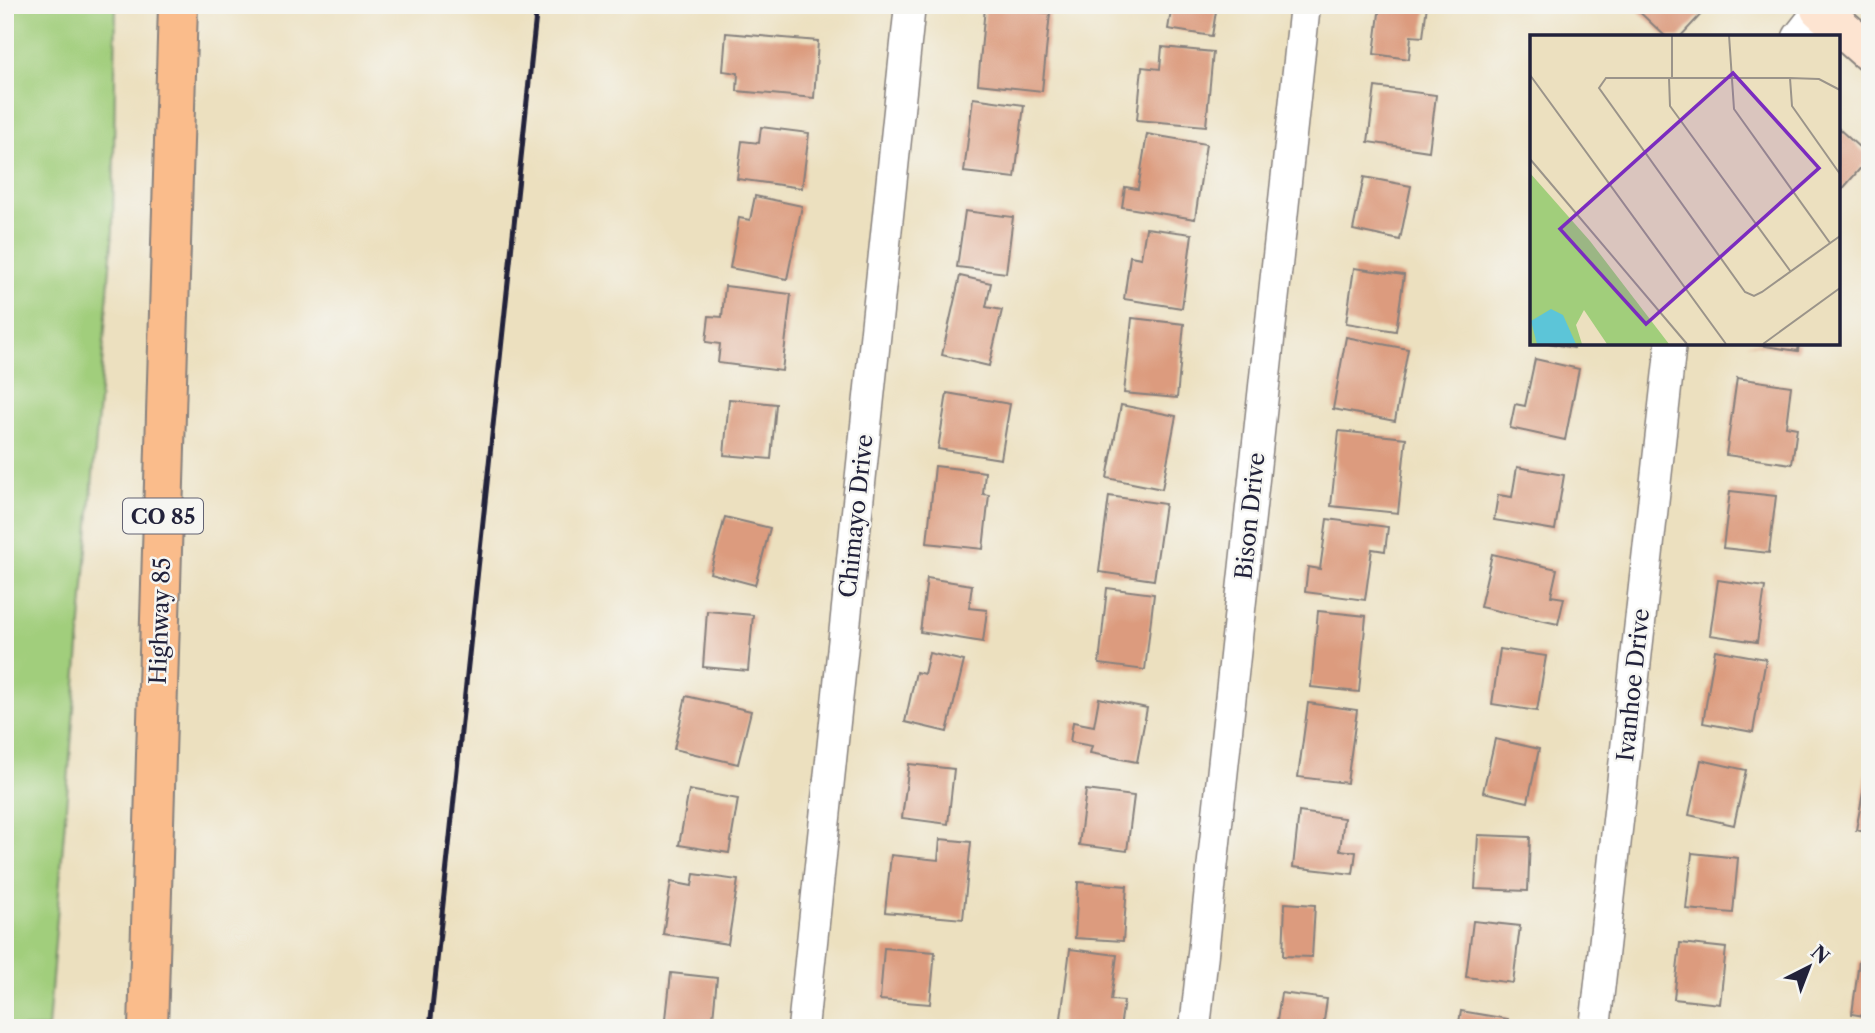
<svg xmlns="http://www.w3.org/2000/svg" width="1875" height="1033" viewBox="0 0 1875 1033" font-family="'Libre Caslon Text',serif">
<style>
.green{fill:#a1ce7b;stroke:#62785b;stroke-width:2}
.building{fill:#dc9b7e}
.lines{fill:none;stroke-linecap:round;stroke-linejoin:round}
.street-casing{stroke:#87817d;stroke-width:33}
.secondary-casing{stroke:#87817d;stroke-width:42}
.primary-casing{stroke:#87817d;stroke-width:42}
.street{stroke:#fff;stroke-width:30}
.secondary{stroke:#fde4d1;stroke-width:38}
.primary{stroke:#fabc8b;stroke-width:38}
.rail{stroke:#22223b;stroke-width:5}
.labels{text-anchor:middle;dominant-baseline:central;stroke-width:5;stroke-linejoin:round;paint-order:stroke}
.shield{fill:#f6f6f2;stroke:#626272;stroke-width:2}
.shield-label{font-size:21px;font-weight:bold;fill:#22223b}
.street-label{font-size:23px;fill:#22223b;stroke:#f6f6f2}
.inset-road{fill:none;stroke:#9b948a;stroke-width:2}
.view{fill:#7b2cbf;fill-opacity:0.15;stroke:#7b2cbf;stroke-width:3.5}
.inset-edge{fill:none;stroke:#22223b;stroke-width:3.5}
</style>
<rect width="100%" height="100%" fill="#f6f6f2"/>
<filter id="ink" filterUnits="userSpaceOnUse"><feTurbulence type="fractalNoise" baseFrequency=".0143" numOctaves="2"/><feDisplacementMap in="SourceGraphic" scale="14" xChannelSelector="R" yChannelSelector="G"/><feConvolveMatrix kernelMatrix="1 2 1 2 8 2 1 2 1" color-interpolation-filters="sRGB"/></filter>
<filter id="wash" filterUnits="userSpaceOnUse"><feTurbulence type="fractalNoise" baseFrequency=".00686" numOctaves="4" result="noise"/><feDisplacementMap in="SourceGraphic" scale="28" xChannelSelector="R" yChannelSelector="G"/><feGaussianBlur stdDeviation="1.57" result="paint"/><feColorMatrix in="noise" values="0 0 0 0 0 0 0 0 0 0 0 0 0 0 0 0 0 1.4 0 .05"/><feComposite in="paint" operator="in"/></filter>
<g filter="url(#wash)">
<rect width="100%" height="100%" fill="#ece0bf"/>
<polygon class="green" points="5,5 116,5 113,230 48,1028 5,1028"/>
<g id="blocks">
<g class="building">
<polygon points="1172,5 1217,5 1212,36 1168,29"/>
<polygon points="1380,5 1427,5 1423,37 1411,36 1409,59 1374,54"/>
<polygon points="1632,5 1700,5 1705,10 1680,37 1666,37"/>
<polygon points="985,7 1050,13 1042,91 978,84"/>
<polygon points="726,33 818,41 814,98 737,91 738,73 723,71"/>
<polygon points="1162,47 1213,52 1206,126 1137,120 1142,67 1160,69"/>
<polygon points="1375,87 1436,95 1429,151 1368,142"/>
<polygon points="973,98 1024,105 1015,178 964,172"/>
<polygon points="761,127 809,133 802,188 737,179 742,141 759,143"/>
<polygon points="1838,128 1870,157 1840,192 1838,191"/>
<polygon points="1147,134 1206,144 1195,219 1122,207 1125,187 1138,189"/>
<polygon points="1364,177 1411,186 1400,240 1353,230"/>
<polygon points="755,196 802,206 787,279 730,268 739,218 750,220"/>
<polygon points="965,211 1013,217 1006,273 957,267"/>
<polygon points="1146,228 1192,234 1182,308 1124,299 1130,256 1141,258"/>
<polygon points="1354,268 1404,275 1396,331 1346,323"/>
<polygon points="960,276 991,283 986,307 1002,310 989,366 942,355"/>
<polygon points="725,286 791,294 782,371 718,363 720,344 706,342 709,316 722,317"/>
<polygon points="1132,318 1184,324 1177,398 1124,393"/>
<polygon points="1346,337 1408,349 1395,421 1333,409"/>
<polygon points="1549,343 1573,343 1573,348"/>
<polygon points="1746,343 1799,343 1798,351"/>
<polygon points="1535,359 1579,369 1565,440 1510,428 1515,404 1525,406"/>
<polygon points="1737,378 1791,386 1786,426 1797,428 1792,464 1726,455"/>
<polygon points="947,393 1010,404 1001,459 938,449"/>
<polygon points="729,399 776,404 771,459 724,455"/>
<polygon points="1121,405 1176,416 1162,489 1107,478"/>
<polygon points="1339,431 1406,438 1398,513 1331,506"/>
<polygon points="935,466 985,472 983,494 989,495 983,549 927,543"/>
<polygon points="1517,467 1564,475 1555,530 1494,520 1498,495 1512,497"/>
<polygon points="1730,491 1776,496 1769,553 1723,548"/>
<polygon points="1109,496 1165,504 1154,580 1099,572"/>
<polygon points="725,517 770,528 755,585 710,573"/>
<polygon points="1327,519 1388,527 1385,551 1372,549 1365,600 1305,592 1308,567 1320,569"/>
<polygon points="1492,554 1557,569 1551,596 1564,598 1558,624 1480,607"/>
<polygon points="927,578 972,585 969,608 987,610 983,642 920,632"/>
<polygon points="1718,580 1765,587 1757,642 1710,635"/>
<polygon points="1107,588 1154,594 1145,670 1099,664"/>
<polygon points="707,611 753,615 748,671 703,667"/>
<polygon points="1318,611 1366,616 1359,692 1311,687"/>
<polygon points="1500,649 1546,656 1537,711 1492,704"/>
<polygon points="1715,650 1766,659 1753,732 1703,723"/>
<polygon points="929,653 964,661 947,732 905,722 916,672 924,674"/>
<polygon points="686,696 751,711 738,764 674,749"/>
<polygon points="1099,698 1147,708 1137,762 1090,753 1092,746 1070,742 1073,722 1094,726"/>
<polygon points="1308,703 1357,710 1347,783 1298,777"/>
<polygon points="1495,739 1539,749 1528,802 1483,792"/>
<polygon points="1701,760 1746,770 1734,825 1689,815"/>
<polygon points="909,764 954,769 948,824 902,818"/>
<polygon points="1868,766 1870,767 1870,833 1856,830"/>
<polygon points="689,790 738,799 729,853 679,845"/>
<polygon points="1086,790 1134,796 1127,851 1079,845"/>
<polygon points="1299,812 1344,818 1340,850 1356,852 1353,874 1293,867"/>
<polygon points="1478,835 1530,837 1528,891 1475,889"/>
<polygon points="940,839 971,842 963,919 885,912 891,855 938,860"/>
<polygon points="1692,853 1738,858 1733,913 1686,909"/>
<polygon points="694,874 738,880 728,944 663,934 671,882 692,886"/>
<polygon points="1078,882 1127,886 1123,941 1075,938"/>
<polygon points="1868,901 1870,901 1870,927 1865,927"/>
<polygon points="1285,903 1315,905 1312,957 1283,956"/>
<polygon points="1473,921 1520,926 1513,983 1466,977"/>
<polygon points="1680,943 1726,948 1720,1004 1674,999"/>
<polygon points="884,948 935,952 930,1004 880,1000"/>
<polygon points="1070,949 1117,955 1111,1000 1124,1001 1120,1028 1060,1026"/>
<polygon points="1859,961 1870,963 1870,1017 1852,1014"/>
<polygon points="671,973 717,978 712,1028 665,1028"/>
<polygon points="1281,993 1327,999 1323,1028 1276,1028"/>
<polygon points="1461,1011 1508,1019 1507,1028 1458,1028"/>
</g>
</g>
</g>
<g filter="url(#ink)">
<use href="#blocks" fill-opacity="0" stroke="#87817d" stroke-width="2"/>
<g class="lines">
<defs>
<g id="street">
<polyline points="1798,37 1820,9 1816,5"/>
<polyline points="803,1028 910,5"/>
<polyline points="1195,1028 1305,5"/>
<polyline points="1595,1028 1671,343"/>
</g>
<polyline id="secondary" points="1823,5 1820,9 1870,53"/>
<polyline id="primary" points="148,1028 178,5"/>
</defs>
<use href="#street" class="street-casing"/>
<use href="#secondary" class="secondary-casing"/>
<use href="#primary" class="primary-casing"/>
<use href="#street" class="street"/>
<use href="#secondary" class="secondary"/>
<use href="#primary" class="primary"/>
<polyline class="rail" points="430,1028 537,5"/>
</g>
</g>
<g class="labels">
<rect class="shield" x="123" y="498.5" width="80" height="35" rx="5"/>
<g class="shield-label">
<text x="163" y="516">CO 85</text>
</g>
<g class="street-label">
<text transform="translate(856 516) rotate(-84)">Chimayo Drive</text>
<text transform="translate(1250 516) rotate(-84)">Bison Drive</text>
<text transform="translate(160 621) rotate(-88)">Highway 85</text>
<text transform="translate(1633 685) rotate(-84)">Ivanhoe Drive</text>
</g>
</g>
<g transform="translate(1530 35)">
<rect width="310" height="310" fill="#ece0bf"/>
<path d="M0,138L60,206L139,309H77L54,275L46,290L52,309H0Z" fill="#a1ce7b"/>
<path d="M21,274L33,280L46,309H7L1,286Z" fill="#5cc5d8"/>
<path class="inset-road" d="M199,0L204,74L300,208M0,40L196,309M139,43L140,71L261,237M142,43V0M260,43L262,71L310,139M310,55L289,44L260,43H76L69,53L215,257L224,261L232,257L310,201M0,124L157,309M233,309L310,253"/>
<path class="view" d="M203,38L289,133L116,289L30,194Z"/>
<rect width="310" height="310" class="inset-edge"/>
</g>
<rect width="1875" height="1033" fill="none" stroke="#f6f6f2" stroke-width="28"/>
<g transform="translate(1809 967) rotate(42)" stroke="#f6f6f2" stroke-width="5" paint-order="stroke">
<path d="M0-5L12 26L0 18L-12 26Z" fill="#22223b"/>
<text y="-10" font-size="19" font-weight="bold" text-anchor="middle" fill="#22223b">N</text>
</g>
</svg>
